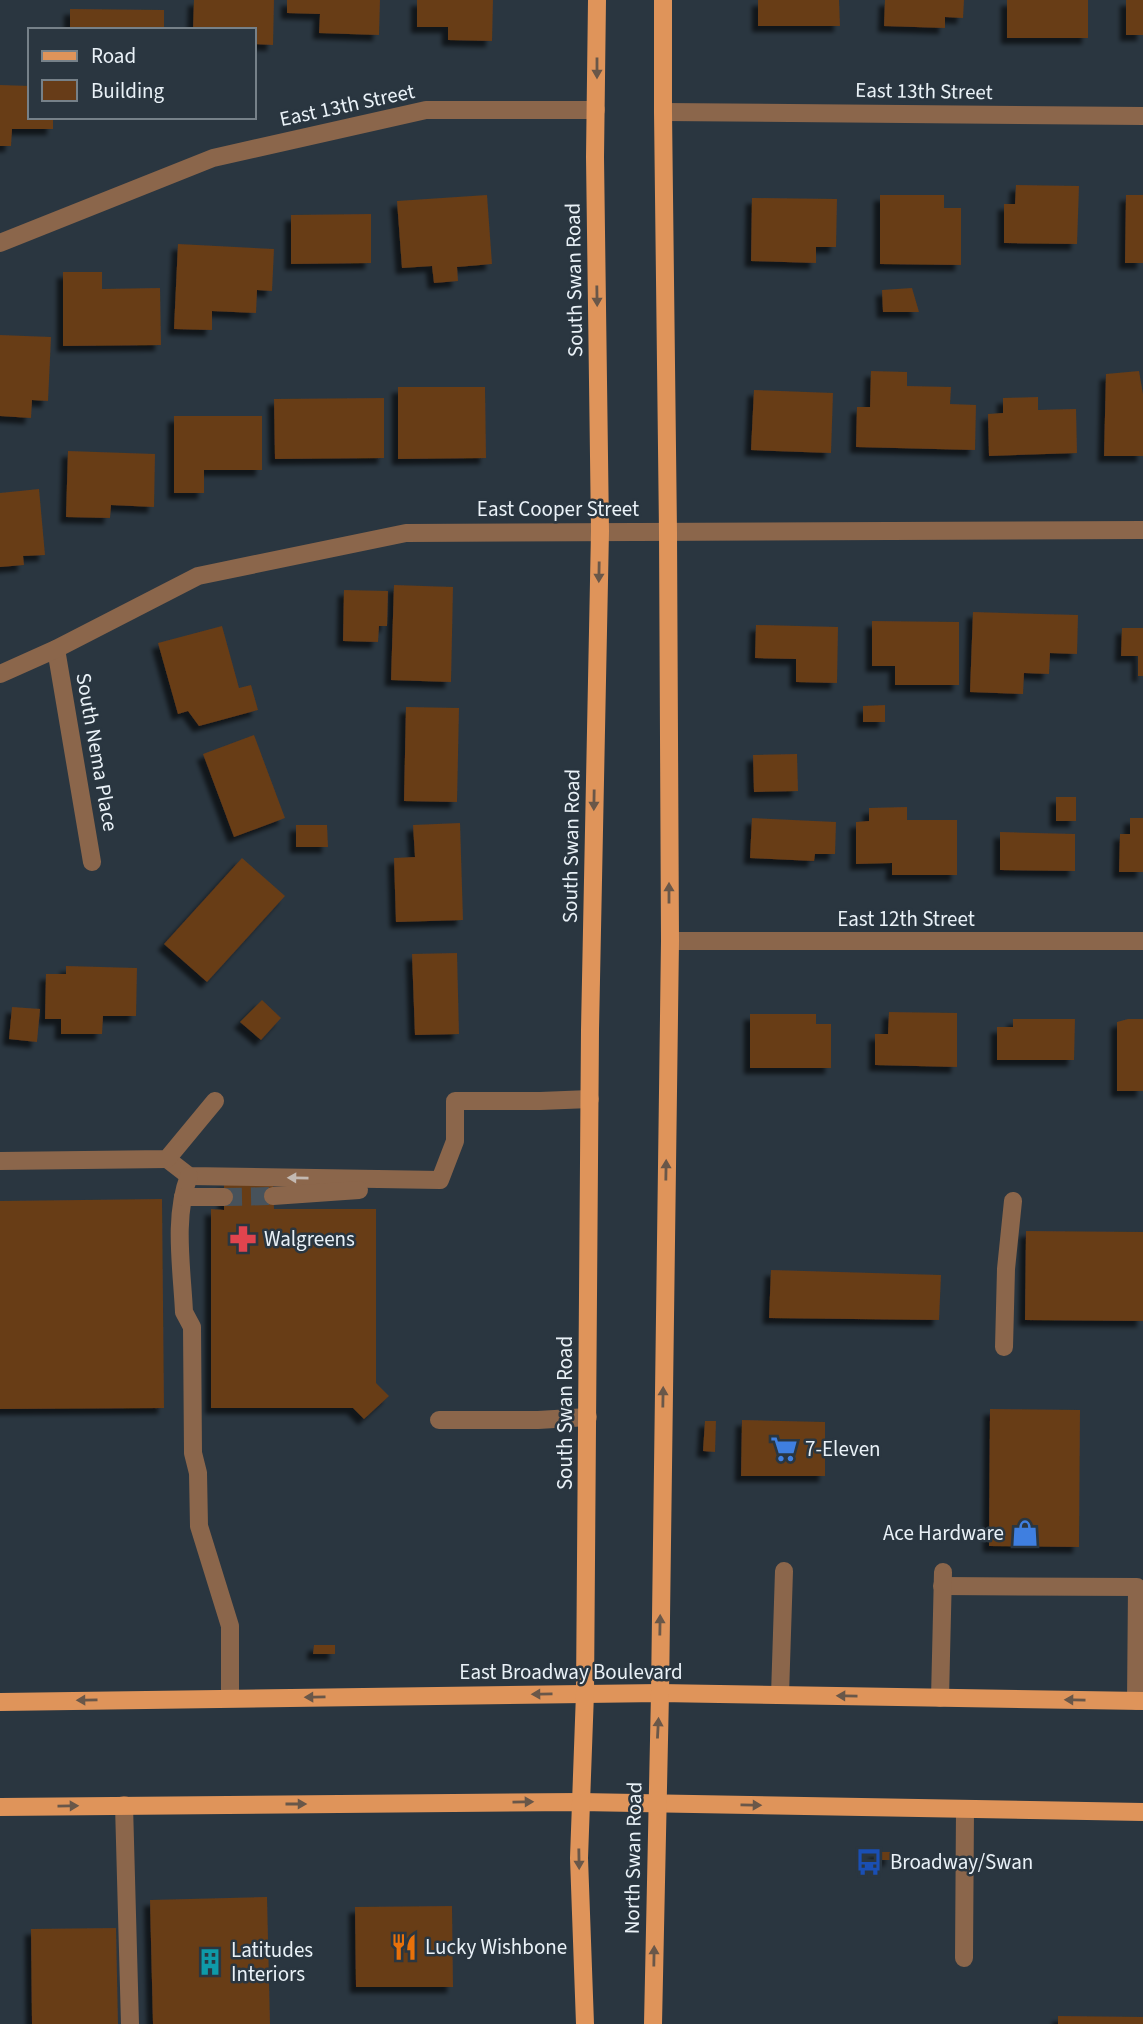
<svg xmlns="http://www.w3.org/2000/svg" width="1143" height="2024" viewBox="0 0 1143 2024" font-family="'Source Sans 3',sans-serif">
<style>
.building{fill:#673c18;filter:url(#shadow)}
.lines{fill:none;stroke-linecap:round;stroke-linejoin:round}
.minor-tunnel{stroke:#47525b;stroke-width:18;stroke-dasharray:18 9;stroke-linecap:butt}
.minor{stroke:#8b664b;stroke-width:18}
.major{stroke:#df945a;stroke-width:18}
.oneway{fill:#695749}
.oneway2{fill:#c3b9b2}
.labels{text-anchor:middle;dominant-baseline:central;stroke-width:5;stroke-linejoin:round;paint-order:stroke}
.street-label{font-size:21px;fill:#e9f1f7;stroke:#2a3640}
.poi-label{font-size:21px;fill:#e9f1f7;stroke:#2a3640;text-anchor:start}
</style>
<defs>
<filter id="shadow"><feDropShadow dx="-6" dy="6" stdDeviation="2" flood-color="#0009"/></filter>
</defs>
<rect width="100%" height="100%" fill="#2a3640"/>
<g class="building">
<polygon points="194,0 274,0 273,45 254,44 254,30 193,30"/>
<polygon points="287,0 380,0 379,35 319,33 320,14 287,13"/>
<polygon points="417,0 493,0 492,41 448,40 448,27 417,27"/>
<polygon points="758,0 839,0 840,26 758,26"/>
<polygon points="885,0 964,0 963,18 945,17 945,28 884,26"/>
<rect x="1007" y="0" width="81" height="38"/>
<rect x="1126" y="0" width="17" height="35"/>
<polygon points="70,9 164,10 164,30 70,30"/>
<polygon points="0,85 30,86 30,117 53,117 53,129 12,129 11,146 0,146"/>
<polygon points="1016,185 1079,186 1077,244 1004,243 1004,204 1015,204"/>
<polygon points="487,195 492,264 457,267 458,281 434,283 432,266 402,268 397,201"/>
<polygon points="880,195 944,195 944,208 961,208 961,265 880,264"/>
<polygon points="1126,195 1143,195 1143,263 1125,263"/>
<polygon points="752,198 837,199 836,247 816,247 816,263 751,261"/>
<polygon points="371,214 371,263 291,264 291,215"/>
<polygon points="178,244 274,249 272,291 257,290 256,313 212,311 212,330 174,329"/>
<polygon points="63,272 102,272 102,289 160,288 161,345 63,346"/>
<polygon points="912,288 919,312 883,312 882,290"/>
<polygon points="0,335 51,337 48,401 32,400 31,418 0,416"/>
<polygon points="871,371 907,372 907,386 951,387 950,404 976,405 975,450 856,447 857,407 870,407"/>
<polygon points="1139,371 1143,394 1143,456 1104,456 1106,374"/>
<polygon points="398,387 485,387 486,458 398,459"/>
<polygon points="754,390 833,393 831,453 751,450"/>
<polygon points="1038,397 1038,410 1076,409 1077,453 989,456 988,414 1003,413 1003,398"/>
<polygon points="384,398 384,458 275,459 274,399"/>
<polygon points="174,416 262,416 262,470 204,470 204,493 174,493"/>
<polygon points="68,451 155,454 154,507 111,505 110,518 66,517"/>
<polygon points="39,489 45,555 23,556 24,565 0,567 0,493"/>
<polygon points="394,585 453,587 451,682 391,680"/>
<polygon points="344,590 388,591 387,626 379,626 378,642 343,641"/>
<polygon points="973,612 1078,615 1077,654 1050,653 1049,674 1024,673 1023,694 970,692"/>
<polygon points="872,621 959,622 959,685 895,685 895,666 872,666"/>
<polygon points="756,625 838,627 837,683 796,682 796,659 755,658"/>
<polygon points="222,626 239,688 251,685 258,710 199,726 188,711 178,714 158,643"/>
<polygon points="1122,628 1143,628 1143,676 1138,676 1138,656 1121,656"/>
<polygon points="885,705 885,722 863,722 863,706"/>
<polygon points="406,707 459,708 457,802 404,801"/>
<polygon points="254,735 285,818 234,837 203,754"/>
<polygon points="797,754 798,791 754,792 753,755"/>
<rect x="1056" y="797" width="20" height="24"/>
<polygon points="907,807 907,820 957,820 957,875 892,875 892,863 856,864 856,822 869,821 869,808"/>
<polygon points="752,818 836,822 835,854 815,854 814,861 750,858"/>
<polygon points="1130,818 1143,818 1143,872 1119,872 1120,834 1130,834"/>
<polygon points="460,823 463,920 396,922 394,858 415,857 413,825"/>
<polygon points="296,825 327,825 328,847 296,847"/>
<polygon points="1000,832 1075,834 1075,871 1000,870"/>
<polygon points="242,858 285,896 207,982 164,944"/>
<polygon points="457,953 459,1034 415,1035 412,954"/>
<polygon points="66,966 137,968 136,1016 103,1016 102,1034 61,1034 61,1019 45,1019 46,974 66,974"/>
<polygon points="262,1000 281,1018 261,1040 240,1022"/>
<polygon points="12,1007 40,1009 37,1042 9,1039"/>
<polygon points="889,1012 957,1013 957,1067 875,1065 875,1034 888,1034"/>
<polygon points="750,1014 816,1014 816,1024 831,1024 831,1068 750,1068"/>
<polygon points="1013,1019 1075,1019 1074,1060 997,1060 997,1027 1013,1027"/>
<polygon points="1128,1019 1143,1019 1143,1091 1117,1091 1117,1022"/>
<polygon points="273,1182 274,1209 376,1209 376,1383 389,1396 364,1419 353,1408 211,1408 211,1209 224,1210 224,1183"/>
<polygon points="162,1199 164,1408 0,1409 0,1201"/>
<polygon points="1026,1231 1143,1232 1143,1321 1025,1320"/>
<polygon points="771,1270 941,1275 939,1320 769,1318"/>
<polygon points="990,1409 1080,1410 1079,1547 989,1546"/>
<polygon points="742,1420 825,1422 825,1476 741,1476"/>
<polygon points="705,1421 716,1421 715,1452 703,1451"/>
<polygon points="314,1645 335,1645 335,1654 313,1654"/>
<rect x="875" y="1852" width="16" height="8"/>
<polygon points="267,1897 270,2024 153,2024 150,1900"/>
<polygon points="452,1906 453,1987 356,1987 355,1907"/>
<polygon points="116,1928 118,2024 32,2024 31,1929"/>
<polygon points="1058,2016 1143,2017 1143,2024 1058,2024"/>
</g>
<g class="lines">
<polyline class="minor-tunnel" points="224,1197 273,1196"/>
<g class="minor">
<polyline points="663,112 1143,116"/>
<polyline points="0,243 213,158 426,110 596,110"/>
<polyline points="56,649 92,862"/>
<polyline points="0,674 56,649 198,576 406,533 1143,530"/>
<polyline points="670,941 1143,941"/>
<polyline points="167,1159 189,1176 440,1180 455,1141 455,1101 540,1101 590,1099"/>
<polyline points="0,1161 167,1159 215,1101"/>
<path d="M189,1176C173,1217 182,1269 184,1312L192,1327L193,1453L198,1473L199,1526L230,1626V1697"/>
<polyline points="273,1196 359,1190"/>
<polyline points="183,1197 224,1197"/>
<polyline points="1004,1347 1006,1269 1013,1201"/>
<polyline points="439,1420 538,1420 588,1417"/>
<polyline points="942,1586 1137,1587 1136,1701"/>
<polyline points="780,1695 784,1571"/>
<polyline points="940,1698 943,1572"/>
<polyline points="124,1805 130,2024"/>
<polyline points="964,1958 965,1809"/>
</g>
<g class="major">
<polyline points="0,1702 660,1693 1143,1701"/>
<polyline points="0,1807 580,1802 1143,1812"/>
<polyline points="585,2024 579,1858 585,1693 590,1030 600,531 595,157 597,0"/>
<polyline points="653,2024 660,1693 670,941 668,532 663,112 663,0"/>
</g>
</g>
<defs><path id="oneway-solid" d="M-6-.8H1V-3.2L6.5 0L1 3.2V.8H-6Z" transform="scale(1.75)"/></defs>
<g class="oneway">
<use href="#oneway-solid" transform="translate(597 68) rotate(90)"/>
<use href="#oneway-solid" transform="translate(597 296) rotate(89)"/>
<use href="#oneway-solid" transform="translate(599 572) rotate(91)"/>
<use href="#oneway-solid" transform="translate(594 800) rotate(91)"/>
<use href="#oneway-solid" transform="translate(669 893) rotate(-90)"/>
<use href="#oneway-solid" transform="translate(666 1170) rotate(-89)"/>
<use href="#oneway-solid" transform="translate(663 1397) rotate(-89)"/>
<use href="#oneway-solid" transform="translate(660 1625) rotate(-89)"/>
<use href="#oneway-solid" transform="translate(542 1694) rotate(179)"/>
<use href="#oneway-solid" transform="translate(847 1696) rotate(-179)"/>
<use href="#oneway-solid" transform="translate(315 1697) rotate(179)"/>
<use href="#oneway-solid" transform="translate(87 1700) rotate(179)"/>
<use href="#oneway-solid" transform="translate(1075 1700) rotate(-179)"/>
<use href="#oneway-solid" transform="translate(658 1728) rotate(-87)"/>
<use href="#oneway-solid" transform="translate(523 1802) rotate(-1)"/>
<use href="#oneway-solid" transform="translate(296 1804)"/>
<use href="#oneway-solid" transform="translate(751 1805) rotate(1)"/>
<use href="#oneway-solid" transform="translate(68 1806) rotate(-1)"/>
<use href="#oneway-solid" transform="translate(579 1859) rotate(89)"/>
<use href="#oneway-solid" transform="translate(654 1956) rotate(-89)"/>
</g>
<use class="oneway2" href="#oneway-solid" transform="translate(298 1178) rotate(-179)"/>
<defs>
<symbol id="pharmacy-bare" viewBox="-9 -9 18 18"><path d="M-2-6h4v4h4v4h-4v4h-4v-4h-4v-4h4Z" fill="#e0444e" stroke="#2a3640" stroke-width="2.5" paint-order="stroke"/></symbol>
<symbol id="supermarket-bare" viewBox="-9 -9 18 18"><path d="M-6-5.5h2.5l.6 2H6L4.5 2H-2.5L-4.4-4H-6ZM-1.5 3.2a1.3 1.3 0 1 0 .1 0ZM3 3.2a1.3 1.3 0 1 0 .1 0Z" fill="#3f7fe0" stroke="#2a3640" stroke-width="2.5" paint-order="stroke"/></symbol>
<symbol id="shop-bare" viewBox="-9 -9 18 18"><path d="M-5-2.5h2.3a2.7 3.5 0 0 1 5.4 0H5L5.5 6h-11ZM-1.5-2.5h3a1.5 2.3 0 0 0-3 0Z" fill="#3f7fe0" stroke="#2a3640" stroke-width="2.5" paint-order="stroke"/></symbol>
<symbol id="bus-bare" viewBox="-9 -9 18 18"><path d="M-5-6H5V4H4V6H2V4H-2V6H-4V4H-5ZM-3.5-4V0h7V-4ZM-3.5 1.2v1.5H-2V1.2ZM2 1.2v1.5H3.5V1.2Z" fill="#1a4fb4" stroke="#2a3640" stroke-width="2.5" paint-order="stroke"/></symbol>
<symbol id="restaurant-bare" viewBox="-9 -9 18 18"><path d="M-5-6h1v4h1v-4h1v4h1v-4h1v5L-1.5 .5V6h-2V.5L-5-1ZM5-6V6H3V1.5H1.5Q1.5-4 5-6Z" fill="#e8710a" stroke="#2a3640" stroke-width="2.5" paint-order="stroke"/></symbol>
<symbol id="building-bare" viewBox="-9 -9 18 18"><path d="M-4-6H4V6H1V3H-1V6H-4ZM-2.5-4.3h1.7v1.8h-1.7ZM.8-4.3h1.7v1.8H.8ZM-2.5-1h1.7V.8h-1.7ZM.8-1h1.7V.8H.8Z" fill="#0f9aa8" stroke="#2a3640" stroke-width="2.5" paint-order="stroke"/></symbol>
</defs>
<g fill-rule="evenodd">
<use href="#pharmacy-bare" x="224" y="1220" width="38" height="38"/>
<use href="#supermarket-bare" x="765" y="1430" width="38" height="38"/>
<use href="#shop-bare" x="1006" y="1514" width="38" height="38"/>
<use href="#bus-bare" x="850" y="1843" width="38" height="38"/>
<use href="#restaurant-bare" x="385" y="1928" width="38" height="38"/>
<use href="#building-bare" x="191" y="1943" width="38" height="38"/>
</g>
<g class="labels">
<g class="street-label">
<text transform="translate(924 91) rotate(1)">East 13th Street</text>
<text transform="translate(347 105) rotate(-12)">East 13th Street</text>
<text transform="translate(574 280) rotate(-91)">South Swan Road</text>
<text x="558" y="509">East Cooper Street</text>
<text transform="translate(97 752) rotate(80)">South Nema Place</text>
<text transform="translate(571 846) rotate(-89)">South Swan Road</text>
<text x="906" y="919">East 12th Street</text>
<text transform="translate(565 1413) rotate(-90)">South Swan Road</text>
<text x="571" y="1672">East Broadway Boulevard</text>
<text transform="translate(633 1858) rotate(-89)">North Swan Road</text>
</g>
<g class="poi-label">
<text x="264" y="1239">Walgreens</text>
<text x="805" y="1449">7-Eleven</text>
<text x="1004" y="1533" text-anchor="end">Ace Hardware</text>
<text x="890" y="1862">Broadway/Swan</text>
<text x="425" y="1947">Lucky Wishbone</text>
<text x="231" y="1950">Latitudes<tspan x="231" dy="24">Interiors</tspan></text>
</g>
</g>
<rect x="28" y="28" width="228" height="91" fill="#2a3640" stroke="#768189" stroke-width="2"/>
<rect x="42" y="51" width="35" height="10" fill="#df945a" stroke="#768189" stroke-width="2"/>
<text x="91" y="63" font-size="21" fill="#e9f1f7">Road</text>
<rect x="42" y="80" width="35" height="21" fill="#673c18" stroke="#768189" stroke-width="2"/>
<text x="91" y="98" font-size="21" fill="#e9f1f7">Building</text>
</svg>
